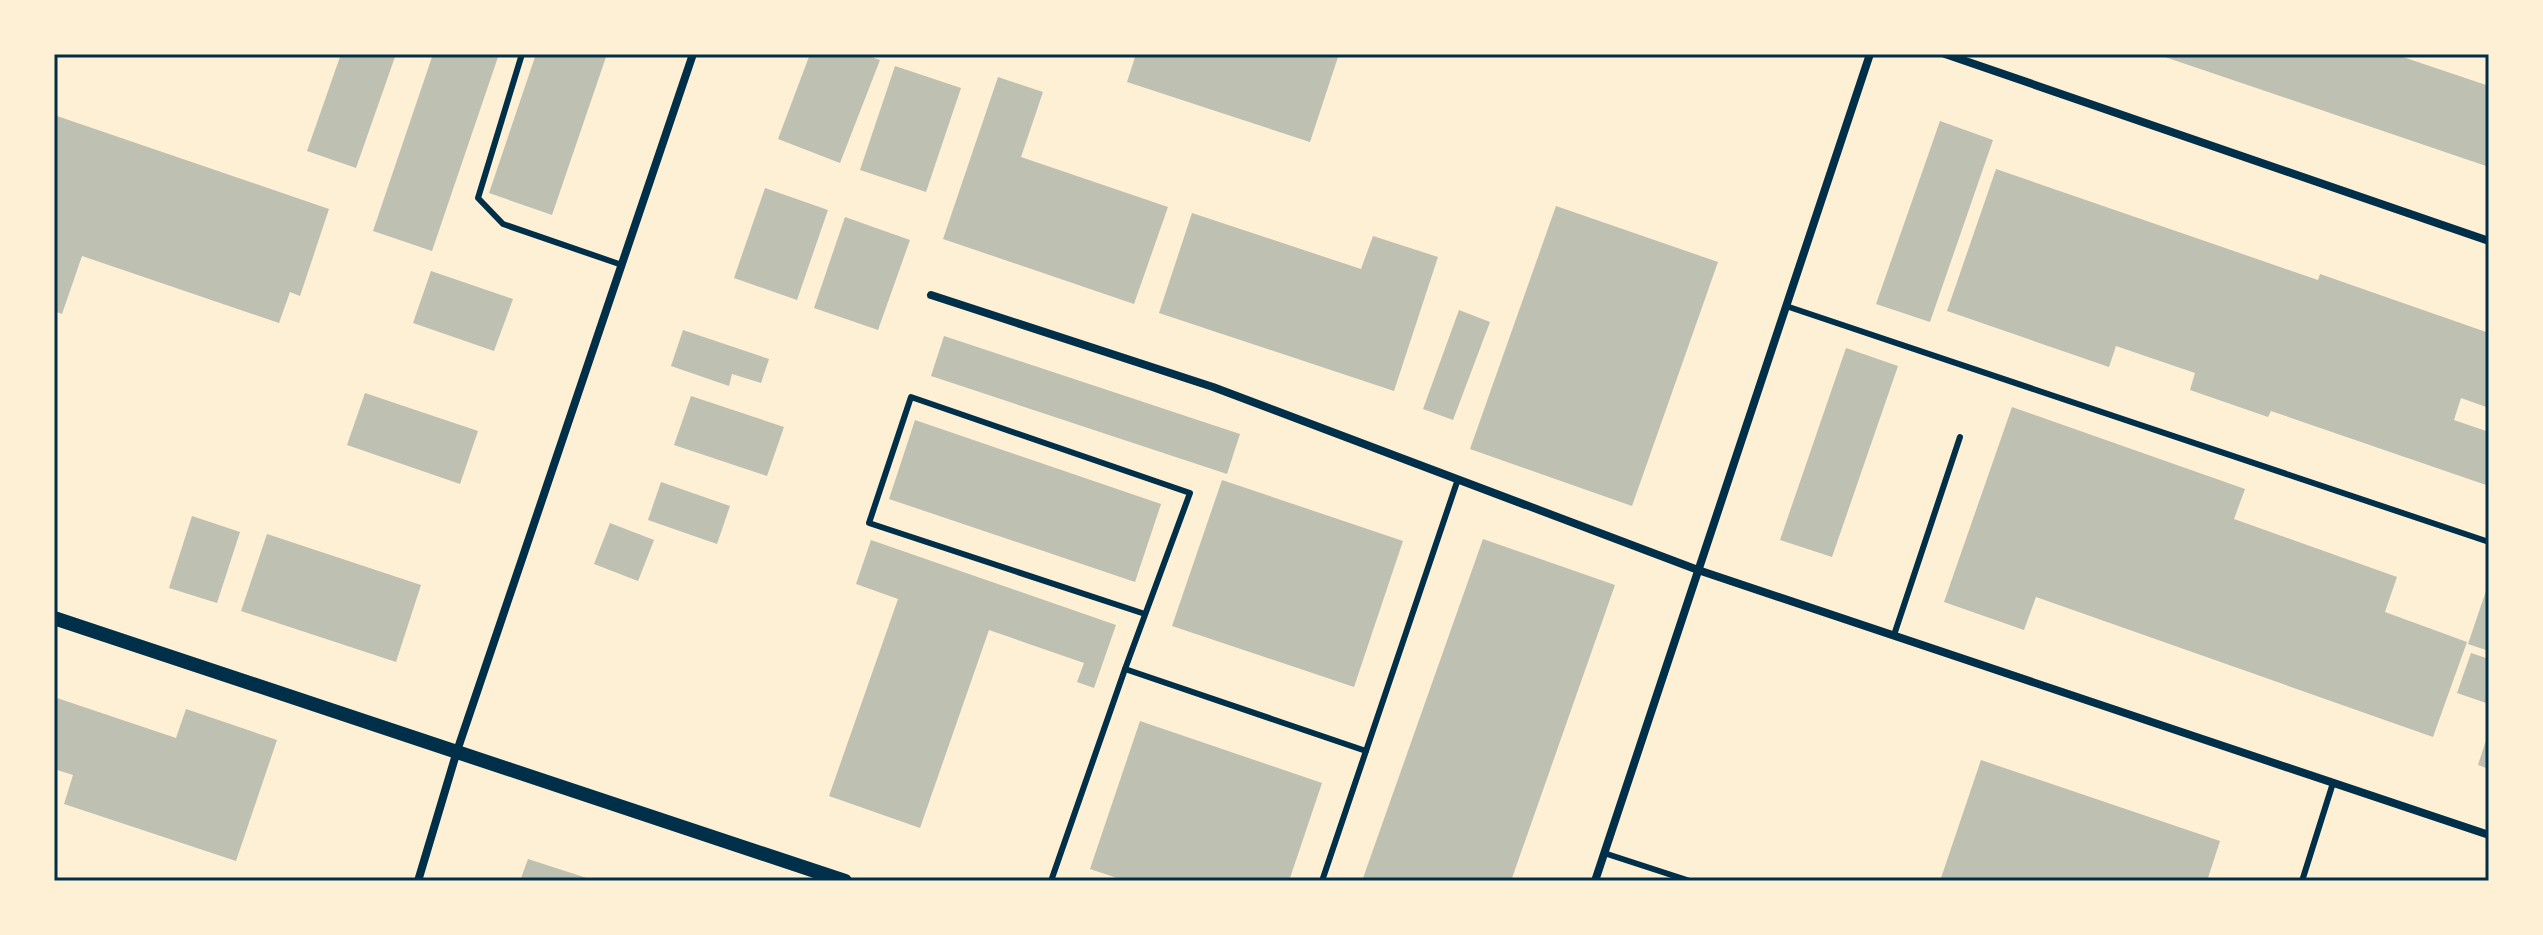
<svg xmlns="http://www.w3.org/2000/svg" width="2543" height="935" viewBox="0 0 2543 935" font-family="Figtree,sans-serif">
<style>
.building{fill:#bec0b2}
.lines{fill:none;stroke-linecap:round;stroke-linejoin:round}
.service{stroke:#003049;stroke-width:6}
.minor{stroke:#003049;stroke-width:8}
.tertiary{stroke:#003049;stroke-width:14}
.neatline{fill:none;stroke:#003049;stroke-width:3}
</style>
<rect width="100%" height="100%" fill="#fdf0d5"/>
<g class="building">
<polygon points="341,54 396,54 356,168 307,151"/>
<polygon points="433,54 499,54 432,251 373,231"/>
<polygon points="536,54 607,54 552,215 489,193"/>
<polygon points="810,54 863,54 880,60 840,163 778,139"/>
<polygon points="1136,54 1339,54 1310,142 1127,82"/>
<polygon points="2394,54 2489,86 2489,167 2159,55"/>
<polygon points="895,66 961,88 926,192 860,170"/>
<polygon points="998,77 1043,92 1021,157 1168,207 1134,304 943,239"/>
<polygon points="54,115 329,209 300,296 290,292 279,323 82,256 62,314 54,311"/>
<polygon points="1940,121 1993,140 1930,322 1876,304"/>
<polygon points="1996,169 2318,280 2320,274 2489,333 2489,408 2461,398 2454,420 2489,432 2489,486 2271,411 2268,417 2190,390 2195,373 2116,346 2109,367 1947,311"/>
<polygon points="765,188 828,210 797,300 734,278"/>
<polygon points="1556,206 1718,262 1632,506 1470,449"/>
<polygon points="1192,213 1361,269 1373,236 1438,257 1394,391 1159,313"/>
<polygon points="845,217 910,240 878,330 814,308"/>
<polygon points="431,271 513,299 494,351 413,323"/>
<polygon points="1459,310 1490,322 1453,420 1423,409"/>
<polygon points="683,330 769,359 761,383 732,374 729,386 671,366"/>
<polygon points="944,336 1240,434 1227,474 931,376"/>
<polygon points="1846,348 1898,366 1832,557 1780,540"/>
<polygon points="365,393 478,431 460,484 347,445"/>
<polygon points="691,396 784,427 767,476 674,445"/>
<polygon points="2012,407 2245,489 2234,519 2397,577 2385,612 2467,642 2433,737 2036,597 2024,630 1944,602"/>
<polygon points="915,420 1161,504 1135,582 889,499"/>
<polygon points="1222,480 1403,541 1354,687 1172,626"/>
<polygon points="661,482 730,506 717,544 648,520"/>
<polygon points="192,516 240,532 217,603 169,588"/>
<polygon points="610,523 654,540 638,581 594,564"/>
<polygon points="267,534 421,585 396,662 241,611"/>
<polygon points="1483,539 1615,585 1511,881 1362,881"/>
<polygon points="871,540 1116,625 1094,688 1077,682 1084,663 989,630 920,828 829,796 898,599 856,584"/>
<polygon points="2488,585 2489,585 2489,651 2468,644"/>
<polygon points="2471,653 2489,659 2489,704 2457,693"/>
<polygon points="54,697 176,738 186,709 277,740 236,861 64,804 73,775 54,769"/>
<polygon points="1140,721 1322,783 1289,881 1126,881 1090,869"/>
<polygon points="2488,734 2489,734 2489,769 2478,765"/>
<polygon points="1981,760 2220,841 2207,881 1940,881"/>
<polygon points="528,859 593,880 593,881 520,881"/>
</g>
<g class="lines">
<g class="service">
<polyline points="522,54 478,198 503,224 622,265"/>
<polyline points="1786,306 2489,542"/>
<polyline points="1894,635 1960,437"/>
<polyline points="1125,669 1190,493 911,397 869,523 1145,614"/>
<polyline points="1604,853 1690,881"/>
<polyline points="1051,881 1125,669 1366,751"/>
<polyline points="1322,881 1458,479"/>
<polyline points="2302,881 2333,783"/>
</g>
<g class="minor">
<polyline points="1945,54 2489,241"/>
<polyline points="931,295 1213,387 1698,570 2489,835"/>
<polyline points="418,881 457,751 693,54"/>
<polyline points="1595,881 1870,54"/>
</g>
<polyline class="tertiary" points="54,618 845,881"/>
</g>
<rect width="2543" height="935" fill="none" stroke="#fdf0d5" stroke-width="112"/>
<rect x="56" y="56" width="2431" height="823" class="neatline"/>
</svg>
